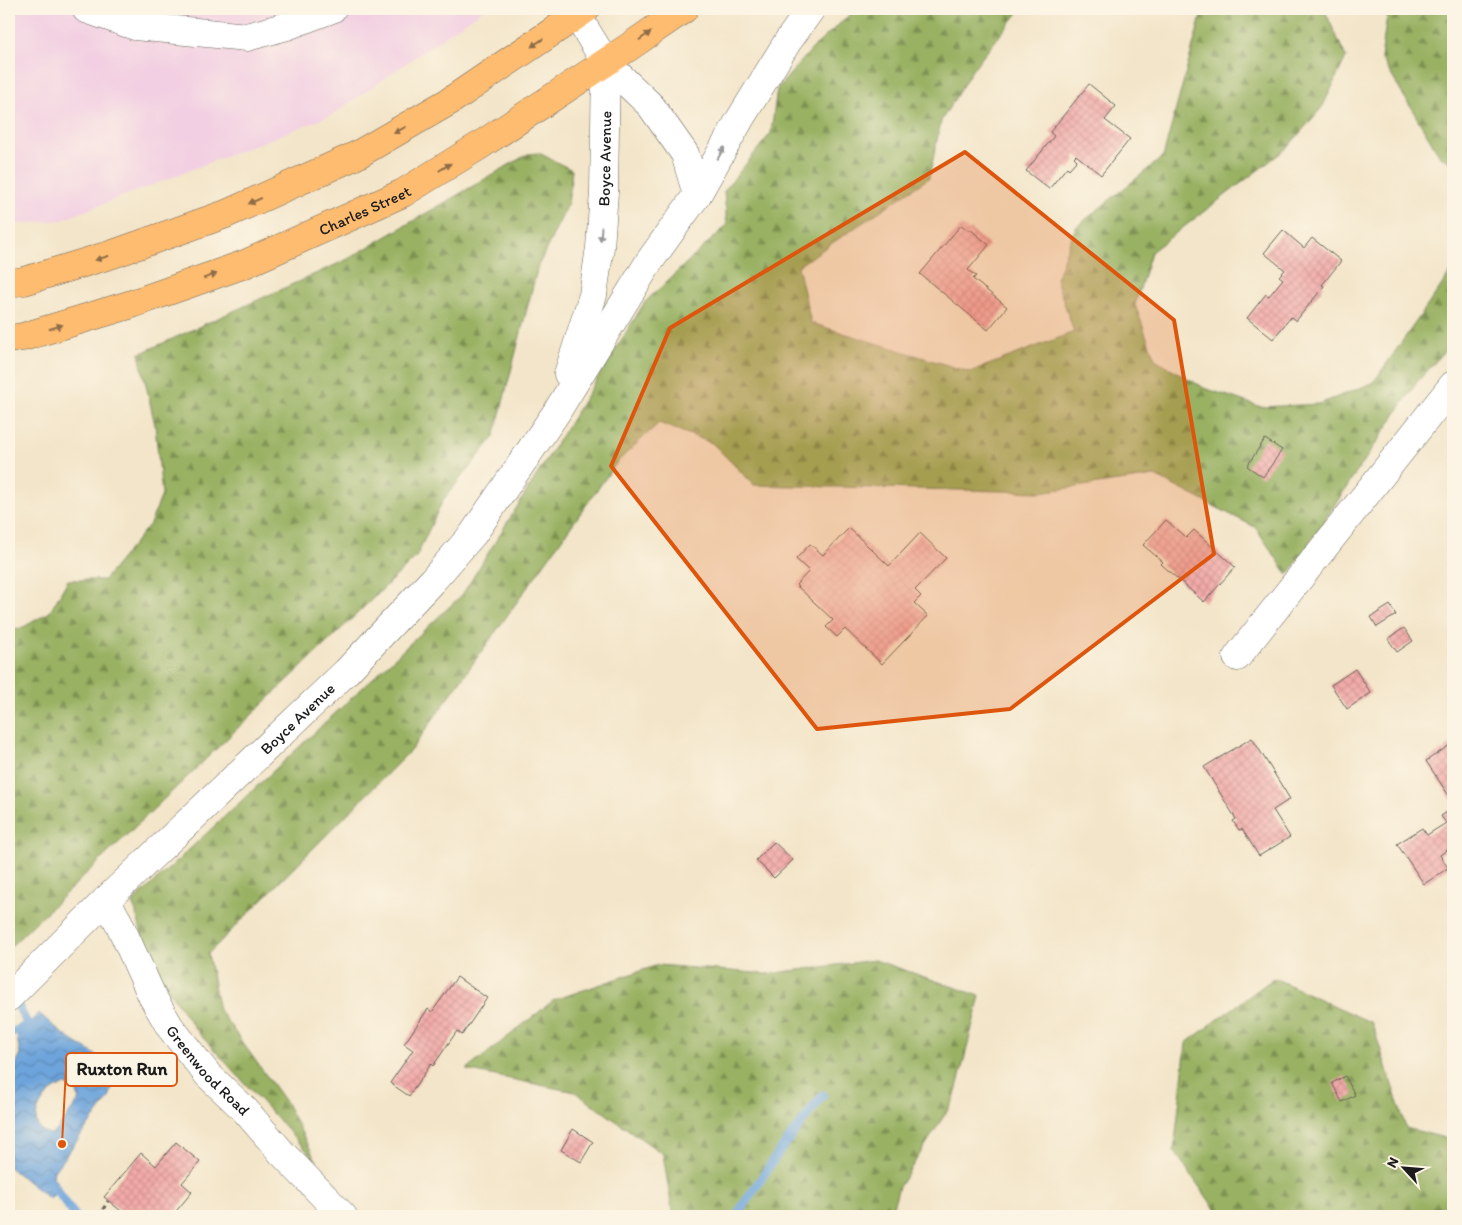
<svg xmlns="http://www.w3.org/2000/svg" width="1462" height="1225" viewBox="0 0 1462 1225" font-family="Itim,sans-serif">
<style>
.built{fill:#f2cfe2}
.forest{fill:url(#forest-firs);stroke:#5a663f}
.water{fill:url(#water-waves);stroke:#44607c;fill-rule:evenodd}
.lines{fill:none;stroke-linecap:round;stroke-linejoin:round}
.stream{stroke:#6da4db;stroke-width:9}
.building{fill:url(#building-cross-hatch)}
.minor-casing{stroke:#676259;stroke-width:29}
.major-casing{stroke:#676259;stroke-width:29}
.path{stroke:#676259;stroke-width:3;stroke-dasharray:4 4;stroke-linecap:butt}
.minor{stroke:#fff;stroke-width:28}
.major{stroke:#febc70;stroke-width:28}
.oneway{fill:#8d6c46}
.oneway2{fill:#999}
.marked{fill:#de560d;fill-opacity:0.2;stroke:#de560d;stroke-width:4;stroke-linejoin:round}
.labels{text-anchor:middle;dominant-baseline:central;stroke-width:5;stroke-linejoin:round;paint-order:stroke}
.street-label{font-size:16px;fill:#1c1c1c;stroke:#fcf5e5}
.leader{fill:none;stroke:#de560d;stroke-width:2}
.callout-dot{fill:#de560d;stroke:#fcf5e5;stroke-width:2}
.callout{fill:#fcf5e5;stroke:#de560d;stroke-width:2}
.callout-label{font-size:18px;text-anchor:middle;font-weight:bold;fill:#1c1c1c}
</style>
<defs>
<pattern id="forest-firs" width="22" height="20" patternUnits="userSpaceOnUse" patternTransform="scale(1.25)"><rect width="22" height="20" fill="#98b162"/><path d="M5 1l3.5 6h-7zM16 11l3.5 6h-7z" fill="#7b8f50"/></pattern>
<pattern id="water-waves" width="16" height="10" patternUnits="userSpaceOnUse" patternTransform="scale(1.25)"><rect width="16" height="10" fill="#6da4db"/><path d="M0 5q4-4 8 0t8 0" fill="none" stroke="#5985b1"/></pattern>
<pattern id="building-cross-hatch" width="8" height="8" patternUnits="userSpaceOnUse" patternTransform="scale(1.25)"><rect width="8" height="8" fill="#f2aaa8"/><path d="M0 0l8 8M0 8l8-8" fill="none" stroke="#cf9290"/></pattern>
</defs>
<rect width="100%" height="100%" fill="#fcf5e5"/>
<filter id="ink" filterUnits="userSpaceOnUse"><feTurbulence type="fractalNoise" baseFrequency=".02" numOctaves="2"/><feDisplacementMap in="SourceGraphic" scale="10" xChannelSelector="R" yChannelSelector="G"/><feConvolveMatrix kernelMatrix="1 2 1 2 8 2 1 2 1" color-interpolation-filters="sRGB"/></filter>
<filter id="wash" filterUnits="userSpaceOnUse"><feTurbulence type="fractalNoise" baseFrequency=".0096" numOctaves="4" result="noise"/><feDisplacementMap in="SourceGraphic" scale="20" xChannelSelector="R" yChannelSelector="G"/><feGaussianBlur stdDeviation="1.12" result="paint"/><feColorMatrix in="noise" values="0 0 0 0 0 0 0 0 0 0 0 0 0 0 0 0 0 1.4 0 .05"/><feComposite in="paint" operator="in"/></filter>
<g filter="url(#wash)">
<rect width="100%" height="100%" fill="#f3e5c9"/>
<polygon class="built" points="9,9 484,9 332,115 62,220 9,225"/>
<g class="forest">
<polygon points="856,9 1021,9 972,70 941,121 929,178 798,266 811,323 970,372 1074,332 1056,279 1075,228 1163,157 1203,9 1324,9 1346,57 1323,106 1287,148 1151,252 1135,305 1155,359 1204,388 1261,407 1319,404 1373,383 1453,269 1453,342 1417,382 1288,575 1255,527 1155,476 1040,492 754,485 712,443 659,423 617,462 411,750 208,954 219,1010 286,1103 317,1162 196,1030 150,964 133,902 462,595 645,302 727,225 724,191 771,133 777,89 814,47"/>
<polygon points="1388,9 1447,9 1453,18 1453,164 1440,156 1381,58"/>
<polygon points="539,153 572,170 568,204 538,266 494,437 443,500 416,557 9,948 9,630 20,629 50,612 68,580 104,580 150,524 162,495 155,425 139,354 346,260 528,154"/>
<polygon points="875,960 980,996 954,1100 899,1187 890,1216 673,1216 663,1154 575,1092 466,1070 554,1000 658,965 767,974"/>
<polygon points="1274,978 1372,1023 1406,1128 1453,1140 1453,1216 1220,1216 1174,1151 1186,1043"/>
</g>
<path class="water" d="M39,1013C48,1021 56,1029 66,1036C82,1048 104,1055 113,1075C115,1083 111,1091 109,1098L54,1171L53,1177L60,1187L50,1199L9,1167V1083L20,1055L17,1036ZM66,1085L75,1090L80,1099L58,1129L51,1134C21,1129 42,1088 66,1085Z"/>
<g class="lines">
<g class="stream">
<polyline points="13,996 28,1025 34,1032"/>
<polyline points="13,1032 28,1025"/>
<polyline points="51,1182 75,1216"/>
<polyline points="736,1216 779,1152 823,1095"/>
</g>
</g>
<g id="blocks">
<g class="building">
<polygon points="1089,84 1116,106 1105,120 1130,139 1101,175 1076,155 1074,157 1077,160 1069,169 1067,167 1049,189 1026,171 1054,136 1050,132"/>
<polygon points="961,225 969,231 970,229 989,245 968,270 976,276 973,279 1007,307 988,330 920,274"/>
<polygon points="1283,230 1304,248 1312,238 1341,261 1322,285 1324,286 1296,321 1291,317 1273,339 1247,318 1266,294 1269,296 1283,279 1279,276 1285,270 1264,253"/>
<polygon points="1265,439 1282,450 1263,477 1247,466"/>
<polygon points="1166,520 1186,538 1194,530 1235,567 1204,602 1161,564 1163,562 1143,545"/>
<polygon points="849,528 889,566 920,533 946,558 915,590 921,596 914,603 928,616 882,664 845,629 837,637 826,627 833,620 796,585 809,571 796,559 810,544 823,555"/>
<polygon points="1390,605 1396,615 1377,627 1371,617"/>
<polygon points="1404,628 1413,641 1397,652 1388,639"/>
<polygon points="1355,669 1371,693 1347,709 1331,685"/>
<polygon points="1252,738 1290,799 1273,810 1290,837 1259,856 1242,829 1239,830 1233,821 1236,819 1204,767"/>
<polygon points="1453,743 1453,802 1426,761"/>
<polygon points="1453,808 1453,846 1440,855 1448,868 1424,884 1397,844 1422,828 1427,835 1446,823 1441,816"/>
<polygon points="774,842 793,860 774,878 756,860"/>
<polygon points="457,977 487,998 462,1035 457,1031 433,1066 431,1064 409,1096 390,1083 413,1050 404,1044 428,1009 432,1012"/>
<polygon points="1345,1076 1355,1095 1342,1102 1332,1083"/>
<polygon points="573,1129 593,1142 581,1162 561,1150"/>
<polygon points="176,1142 200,1162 182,1183 192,1192 172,1216 127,1216 104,1197 141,1153 156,1166"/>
</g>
</g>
</g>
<g filter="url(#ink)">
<use href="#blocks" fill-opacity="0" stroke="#676259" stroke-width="1"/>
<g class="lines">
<defs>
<g id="minor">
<polyline points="86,9 135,26 247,37 287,26 332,9"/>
<polyline points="573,9 606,63 651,106 685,154 697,195"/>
<path id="s1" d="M568,374L593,295L600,247L604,192L606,63"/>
<polyline points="1237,657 1453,385"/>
<path id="s2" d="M106,900L119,923L152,996L170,1027L208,1075L244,1109L282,1153L343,1216"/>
<path id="s3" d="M9,997L106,900L346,672L433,580L473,534L556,413L649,262L697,195L740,119L788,41L811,9"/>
</g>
<g id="major">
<polyline points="9,283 24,281 113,254 226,214 357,155 450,101 586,9"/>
<path id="s4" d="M9,339L23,337L129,305L245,264L403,193L479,146L629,47L684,9"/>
</g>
</defs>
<use href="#minor" class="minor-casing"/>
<use href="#major" class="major-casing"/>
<polyline class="path" points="99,1216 108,1201"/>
<use href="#minor" class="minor"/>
<use href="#major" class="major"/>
</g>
<defs><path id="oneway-solid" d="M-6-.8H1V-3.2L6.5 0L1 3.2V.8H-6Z" transform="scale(1.25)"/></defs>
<g class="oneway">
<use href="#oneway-solid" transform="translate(645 36) rotate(-35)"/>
<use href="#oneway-solid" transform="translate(537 43) rotate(146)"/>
<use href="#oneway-solid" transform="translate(400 130) rotate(150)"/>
<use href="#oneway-solid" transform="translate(445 167) rotate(-32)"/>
<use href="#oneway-solid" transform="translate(255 201) rotate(156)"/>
<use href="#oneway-solid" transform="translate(102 258) rotate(163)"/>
<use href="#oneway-solid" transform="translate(210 276) rotate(-20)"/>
<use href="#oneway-solid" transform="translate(56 327) rotate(-17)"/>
</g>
<g class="oneway2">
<use href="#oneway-solid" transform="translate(721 153) rotate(-61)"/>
<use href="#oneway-solid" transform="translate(601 234) rotate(94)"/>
</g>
</g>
<path class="marked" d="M965,152L1174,320L1214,554L1010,709L817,729L611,466L670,328Z"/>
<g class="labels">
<g class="street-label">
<text stroke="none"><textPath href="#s1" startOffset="220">Boyce Avenue</textPath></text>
<text stroke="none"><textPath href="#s4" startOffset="379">Charles Street</textPath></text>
<text stroke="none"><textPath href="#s3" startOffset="401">Boyce Avenue</textPath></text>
<text stroke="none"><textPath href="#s2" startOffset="200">Greenwood Road</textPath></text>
</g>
</g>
<path class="leader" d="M62 1144L66 1069"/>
<circle class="callout-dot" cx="62" cy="1144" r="5"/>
<rect class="callout" x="66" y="1053" width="111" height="33" rx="5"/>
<g class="callout-label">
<text x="122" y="1075">Ruxton Run</text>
</g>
<rect width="1462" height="1225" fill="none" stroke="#fcf5e5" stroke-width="30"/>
<g transform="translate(1404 1168) rotate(296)" stroke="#fcf5e5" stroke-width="4" paint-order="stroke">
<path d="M0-4L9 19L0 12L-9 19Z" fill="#1c1c1c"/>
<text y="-8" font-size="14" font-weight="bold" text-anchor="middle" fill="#1c1c1c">N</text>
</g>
</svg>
